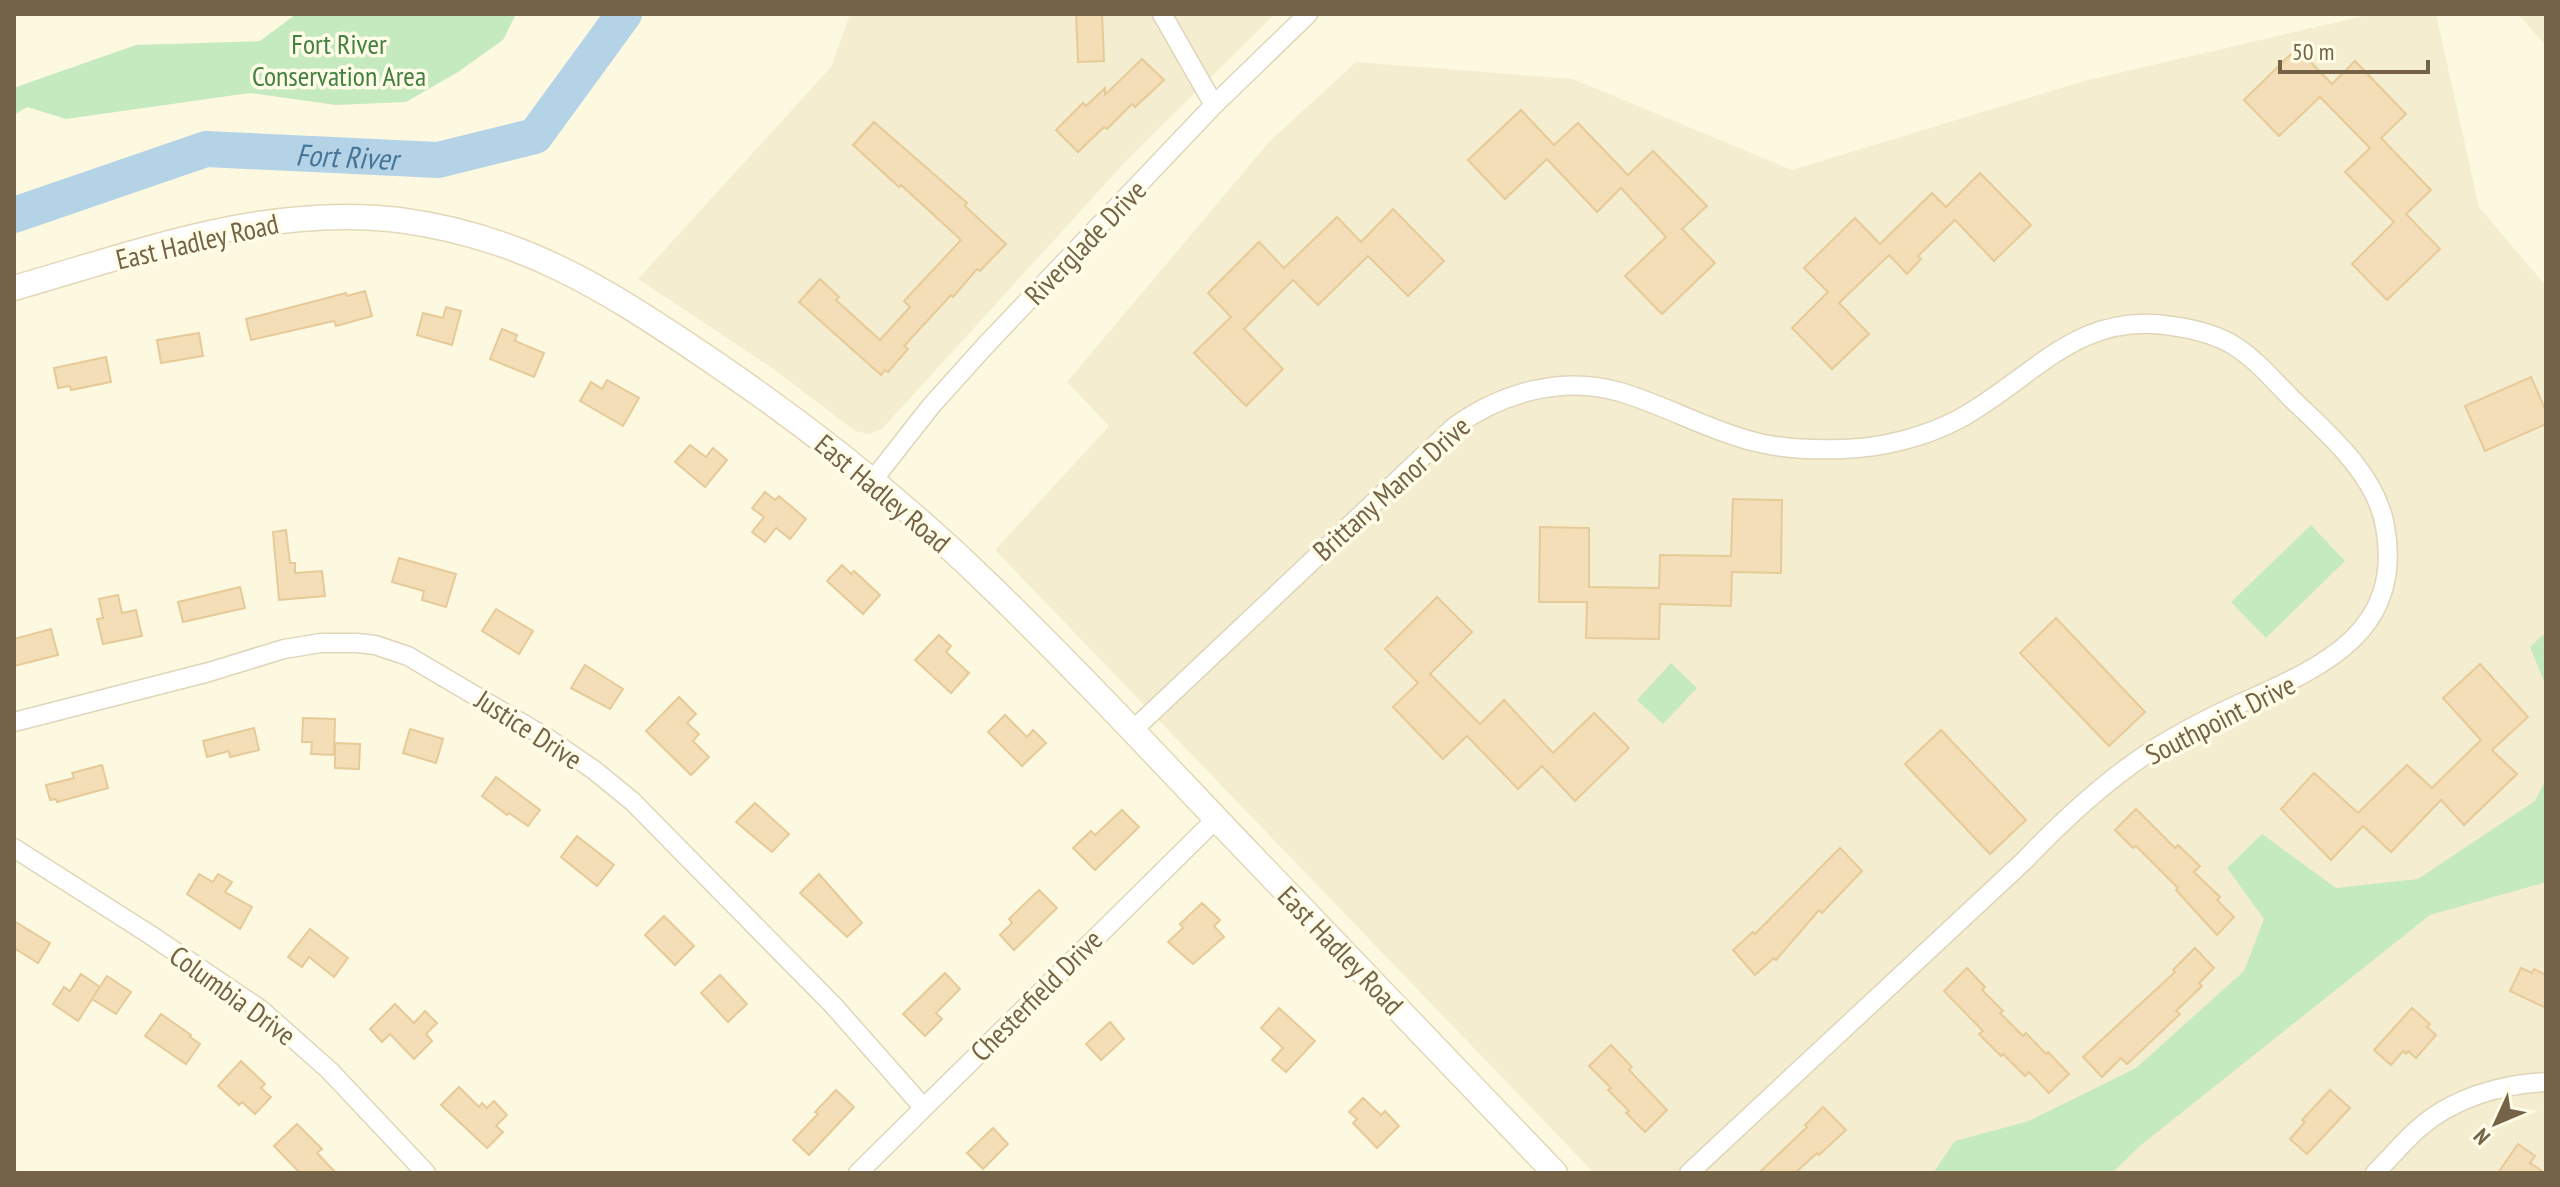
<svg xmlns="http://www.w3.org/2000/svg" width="2560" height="1187" viewBox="0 0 2560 1187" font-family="'PT Sans Narrow',sans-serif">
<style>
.residential{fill:#f5edcf}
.green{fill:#c6eabf}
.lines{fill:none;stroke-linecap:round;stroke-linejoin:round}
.river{stroke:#b5d3e7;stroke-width:36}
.building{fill:#f3deb8;stroke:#e6ca97;stroke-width:2}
.street-casing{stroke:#dfd5b9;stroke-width:21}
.secondary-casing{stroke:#e3d7b7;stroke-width:27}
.street{stroke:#fff;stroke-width:18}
.secondary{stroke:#fff;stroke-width:24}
.labels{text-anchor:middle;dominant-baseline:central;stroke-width:7;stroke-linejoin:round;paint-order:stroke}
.park-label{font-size:28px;fill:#438141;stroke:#fffce8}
.street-label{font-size:28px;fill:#756347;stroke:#fffce8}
.water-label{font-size:30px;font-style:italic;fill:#457597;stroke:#fffce8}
</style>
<rect width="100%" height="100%" fill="#fdf9e1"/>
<g class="residential">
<polygon points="850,14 1275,14 1127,160 882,429 869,434 855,431 772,368 638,279 831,67"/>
<polygon points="2372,14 2436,14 2479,207 2546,286 2546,1173 1594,1173 995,550 1109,426 1067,382 1269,142 1356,62 1573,79 1792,170 2084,81"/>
<polygon points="2518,14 2546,14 2546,46"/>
</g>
<g class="green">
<polygon points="296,14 516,14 503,40 458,72 406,102 336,105 250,93 66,119 27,107 14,115 14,88 22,85 136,45 260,41"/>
<polygon points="2311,525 2345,561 2266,638 2231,602"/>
<polygon points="2546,632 2546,686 2530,647"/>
<polygon points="1671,663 1697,688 1663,724 1637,700"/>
<polygon points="2546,779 2546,882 2430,915 2141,1145 2112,1173 1933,1173 1955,1141 2029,1121 2136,1068 2244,971 2264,919 2227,868 2262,834 2336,888 2418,879 2535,801"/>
</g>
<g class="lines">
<path class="river" id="s1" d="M14,215L206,149L438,160L535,136L624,14"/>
</g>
<g class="building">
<polygon points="1076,14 1102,14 1104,61 1078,62"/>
<polygon points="2297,48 2332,84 2355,61 2406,114 2381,138 2431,190 2406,214 2440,249 2387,300 2352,264 2394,222 2345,172 2370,148 2320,97 2279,136 2244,100"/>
<polygon points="1142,59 1164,80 1135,107 1132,104 1107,129 1104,127 1078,152 1056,130 1083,103 1086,106 1105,88 1105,95"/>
<polygon points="1521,110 1554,145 1578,123 1628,175 1653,151 1707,206 1682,229 1715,263 1662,314 1625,276 1666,237 1621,188 1597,212 1547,159 1505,199 1468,160"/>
<polygon points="874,122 967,203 965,206 1006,244 980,271 977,269 953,297 951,295 904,346 908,349 888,372 885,370 881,375 799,302 820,279 839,297 836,300 880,340 910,307 904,301 961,240 901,185 899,187 853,145"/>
<polygon points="1980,173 2031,225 1994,261 1955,220 1918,256 1921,259 1907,274 1889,255 1839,303 1869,334 1832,369 1792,328 1828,292 1804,268 1855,218 1880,244 1932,193 1946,207"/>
<polygon points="1393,209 1444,261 1408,296 1368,256 1318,305 1293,280 1244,329 1283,369 1246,406 1194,353 1231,317 1208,293 1259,242 1284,268 1337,217 1361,242"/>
<polygon points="365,291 372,316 336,326 334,321 251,340 246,319 346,293 347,296"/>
<polygon points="446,307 461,311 452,345 417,335 423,313 443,318"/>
<polygon points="502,329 517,335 515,341 544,353 534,377 490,359"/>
<polygon points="199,333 203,356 161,363 157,340"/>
<polygon points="106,357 111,382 71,390 70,386 58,388 54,368"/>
<polygon points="2531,377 2546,411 2546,424 2485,451 2465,406"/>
<polygon points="607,380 639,398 623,426 580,401 591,382 602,389"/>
<polygon points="690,445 706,457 713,448 727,460 705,487 675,462"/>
<polygon points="765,492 775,500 779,496 806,519 790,539 776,528 765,542 752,532 764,517 752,508"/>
<polygon points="1733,499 1782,500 1781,573 1732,572 1731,606 1660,604 1659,639 1586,638 1587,602 1539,602 1540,527 1589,528 1589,587 1659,588 1660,555 1731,556"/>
<polygon points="286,530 290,563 295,563 295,573 322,571 325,596 279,600 273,532"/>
<polygon points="399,558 456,574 446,607 422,600 424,591 392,582"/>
<polygon points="842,565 851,574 854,571 880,595 863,614 827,581"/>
<polygon points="240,587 245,608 183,622 178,602"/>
<polygon points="118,595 122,613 136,610 142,636 103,644 97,619 103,618 99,599"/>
<polygon points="1437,597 1472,632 1430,674 1480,724 1504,700 1553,753 1594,713 1629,748 1575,801 1542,766 1518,789 1467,736 1443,759 1393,707 1418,683 1385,649"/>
<polygon points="496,609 533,631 519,654 482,631"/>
<polygon points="2056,618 2145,712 2109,746 2020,653"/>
<polygon points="51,629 58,655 14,666 14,639"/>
<polygon points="939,635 951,646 946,652 969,673 951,693 915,660"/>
<polygon points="2480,664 2528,717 2492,750 2517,774 2464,825 2441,800 2391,852 2363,826 2331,860 2281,809 2314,773 2358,813 2407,765 2432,788 2481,740 2443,698"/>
<polygon points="585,665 623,689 610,709 571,688"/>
<polygon points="679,697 696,714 687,723 699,734 693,741 709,757 691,775 646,731"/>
<polygon points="1005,715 1027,737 1033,730 1046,743 1022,766 988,732"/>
<polygon points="303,718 335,719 334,755 311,754 312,742 302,742"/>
<polygon points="254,728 259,750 230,757 229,751 207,757 203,741"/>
<polygon points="410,729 443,739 436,763 403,753"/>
<polygon points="1941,730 2026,820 1990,854 1905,764"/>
<polygon points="335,743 360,744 359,769 335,768"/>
<polygon points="102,765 108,788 57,802 56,799 50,800 46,785 74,778 72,773"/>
<polygon points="496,777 540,810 528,826 509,813 507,815 482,796"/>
<polygon points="755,803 789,834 772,852 736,822"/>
<polygon points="2136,809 2175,848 2178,845 2200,866 2194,872 2220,897 2217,900 2234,917 2217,935 2176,890 2178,888 2136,846 2133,848 2115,830"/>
<polygon points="1122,810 1139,827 1095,870 1073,848 1091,831 1095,835"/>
<polygon points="577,836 614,865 597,886 561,857"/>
<polygon points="1840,848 1862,871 1822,913 1819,910 1776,960 1774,958 1755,975 1733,950 1753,932 1755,934"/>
<polygon points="199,874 213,882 218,874 232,882 225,892 252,907 240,929 187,894"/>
<polygon points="819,874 862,923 847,937 800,893"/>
<polygon points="1039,890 1057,908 1014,950 1000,935 1012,923 1009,919"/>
<polygon points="1202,903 1220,920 1214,926 1224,937 1193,964 1168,942 1183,928 1180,924"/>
<polygon points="664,916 694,946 675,965 645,935"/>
<polygon points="14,921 50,943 38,963 14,948"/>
<polygon points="310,929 348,958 334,977 309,957 302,967 288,957"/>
<polygon points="2195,948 2214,968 2199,983 2202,986 2176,1011 2180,1014 2127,1064 2121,1058 2102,1077 2083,1057 2175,972 2173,970"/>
<polygon points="1967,968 1985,987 1982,990 2003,1011 2000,1013 2023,1036 2026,1033 2046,1054 2048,1052 2069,1074 2049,1093 2029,1072 2025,1076 2003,1054 2001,1056 1979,1034 1983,1031 1944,991"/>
<polygon points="2521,968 2532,973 2534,969 2546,975 2546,1008 2510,991"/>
<polygon points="945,973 960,989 936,1013 942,1019 925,1036 903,1014"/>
<polygon points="81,974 100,987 78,1021 53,1004 64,987 70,991"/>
<polygon points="720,975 747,1004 728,1022 701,993"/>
<polygon points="107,976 131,992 116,1014 92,999"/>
<polygon points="395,1004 414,1023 425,1011 437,1023 426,1034 432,1041 414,1059 390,1034 382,1042 370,1029"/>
<polygon points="1279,1008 1315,1041 1286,1072 1272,1060 1283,1048 1261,1028"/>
<polygon points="2412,1008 2430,1024 2427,1027 2436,1035 2416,1058 2408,1051 2406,1054 2403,1051 2391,1065 2374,1050"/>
<polygon points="161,1014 191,1035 190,1037 200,1044 186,1064 145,1036"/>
<polygon points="1110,1022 1124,1039 1101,1060 1086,1044"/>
<polygon points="1611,1045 1632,1067 1629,1070 1667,1110 1645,1132 1626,1113 1629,1111 1608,1090 1611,1088 1589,1066"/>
<polygon points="241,1061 265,1084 261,1088 271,1097 255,1114 242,1102 239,1105 218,1086"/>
<polygon points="459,1087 479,1107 482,1103 487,1108 494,1101 507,1115 496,1126 503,1132 487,1148 441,1105"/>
<polygon points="836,1090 854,1107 809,1155 793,1140 818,1114 815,1112"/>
<polygon points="2330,1090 2350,1108 2307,1154 2290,1139 2305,1122 2302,1120"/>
<polygon points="1363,1098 1381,1115 1385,1111 1399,1126 1377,1148 1353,1123 1357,1119 1349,1112"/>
<polygon points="1823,1107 1846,1130 1819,1155 1817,1153 1795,1173 1759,1173 1807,1127 1805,1125"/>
<polygon points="297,1124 322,1149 317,1153 336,1173 300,1173 274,1146"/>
<polygon points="993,1128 1008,1144 983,1169 967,1153"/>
<polygon points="2518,1144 2535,1156 2530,1163 2545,1173 2498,1173"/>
</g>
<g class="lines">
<defs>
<g id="street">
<polyline points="1162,14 1214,105"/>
<polyline points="873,480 931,406 985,346 1214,105 1308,14"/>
<polyline points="14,722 209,672 284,649 321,643 357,643 375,645 408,656 547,738 594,770 632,801 833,1005 923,1107"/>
<path d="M1132,731L1454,427C1501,393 1562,375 1620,392C1664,405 1704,428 1748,440C1778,449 1812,450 1843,449C1882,448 1925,437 1959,419C2033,379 2077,310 2172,326C2193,329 2215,334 2233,345C2256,359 2273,380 2292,399C2328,434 2376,474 2385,526C2405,635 2317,669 2237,705C2210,717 2184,731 2159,746C2109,777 2065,818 2025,860L1689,1173"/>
<polyline points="14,848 149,934 260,1009 329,1070 426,1173"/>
<polyline points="858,1173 1216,819"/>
<path d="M2375,1173C2390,1158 2403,1142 2419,1128C2453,1098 2501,1084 2546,1082"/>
</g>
<path id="secondary" d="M14,288C140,252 266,204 399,220C521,236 604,288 703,355C804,423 901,499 988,584C1078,671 1163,763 1249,853C1351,960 1454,1066 1555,1173"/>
</defs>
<use href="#street" class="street-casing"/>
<use href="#secondary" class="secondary-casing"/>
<use href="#street" class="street"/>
<use href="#secondary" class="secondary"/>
</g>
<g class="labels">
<g class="park-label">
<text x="339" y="43">Fort River<tspan x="339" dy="32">Conservation Area</tspan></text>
</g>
<g class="street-label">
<text transform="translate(197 241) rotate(-13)">East Hadley Road</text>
<text transform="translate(1085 242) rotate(-46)">Riverglade Drive</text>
<text transform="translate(1391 488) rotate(-42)">Brittany Manor Drive</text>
<text transform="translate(883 493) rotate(40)">East Hadley Road</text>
<text transform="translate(2220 719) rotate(-27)">Southpoint Drive</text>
<text transform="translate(529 729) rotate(33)">Justice Drive</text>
<text transform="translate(1341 950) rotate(46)">East Hadley Road</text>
<text transform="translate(233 995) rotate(36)">Columbia Drive</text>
<text transform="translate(1036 995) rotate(-45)">Chesterfield Drive</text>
</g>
<g class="water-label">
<text stroke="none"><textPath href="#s1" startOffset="344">Fort River</textPath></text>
</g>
</g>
<rect width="2560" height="1187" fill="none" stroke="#756347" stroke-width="32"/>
<g transform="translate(2496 1123) rotate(226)" stroke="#fffce8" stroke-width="6" paint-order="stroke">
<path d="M0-6L14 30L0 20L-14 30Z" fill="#756347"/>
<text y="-12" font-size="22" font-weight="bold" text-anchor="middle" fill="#756347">N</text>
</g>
<path d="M2280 60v12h148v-12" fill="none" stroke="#756347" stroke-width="4"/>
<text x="2292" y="60" font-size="24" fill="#756347" stroke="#fffce8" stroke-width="6" paint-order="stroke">50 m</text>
</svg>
